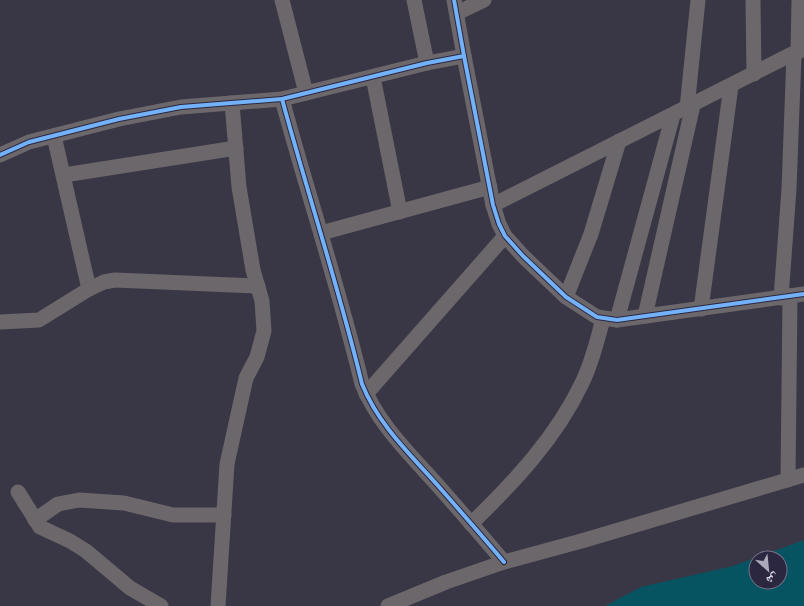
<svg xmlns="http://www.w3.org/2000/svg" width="804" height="606" viewBox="0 0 804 606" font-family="Jost,'Noto Naskh Arabic',sans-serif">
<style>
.water{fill:#065361;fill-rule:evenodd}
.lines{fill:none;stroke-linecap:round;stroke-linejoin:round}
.minor{stroke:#6c676a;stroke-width:15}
.cycleway-casing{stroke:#2b2741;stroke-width:6}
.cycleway{stroke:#73b2f8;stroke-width:4}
</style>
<rect width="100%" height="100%" fill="#393746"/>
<path class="water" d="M804,540V606H605L641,587L733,566ZM756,558H780V582H756Z"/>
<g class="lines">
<g class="minor">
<polyline points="282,0 306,93"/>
<polyline points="414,0 427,63"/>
<polyline points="753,0 754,74"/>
<polyline points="457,13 484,0"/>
<polyline points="798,52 799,0"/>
<polyline points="464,56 493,205 499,224 505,236 523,256 566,297 597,317 617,320 804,294"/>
<polyline points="373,77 400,212"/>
<path d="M282,99C308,195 339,288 362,384C379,426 411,455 440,488C462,513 483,537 504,562"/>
<polyline points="687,108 698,0"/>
<polyline points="54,136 89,289"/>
<polyline points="0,155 29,142 119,119 181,107 282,99 427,63 464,56 454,0"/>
<polyline points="64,175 236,148"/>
<polyline points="493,205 804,48"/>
<polyline points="321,233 490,187"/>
<polyline points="566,297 591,234 619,141"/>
<polyline points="781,298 789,189 794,54"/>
<polyline points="701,309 731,86"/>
<polyline points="645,316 693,105"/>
<polyline points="617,320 673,115"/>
<polyline points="0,322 39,320 89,289 104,282 115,280 258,286"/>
<polyline points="366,394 505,236"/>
<polyline points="788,480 790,296"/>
<polyline points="18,492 40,527 70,541 86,551 130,588 161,606"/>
<polyline points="35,520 58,504 79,500 124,503 173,515 224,515"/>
<path d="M471,524C514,482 556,438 582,383C592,363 597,341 603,319"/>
<polyline points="218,606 227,464 246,378 257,357 264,331 262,301 253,270 239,187 232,103"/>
<polyline points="388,606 446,582 504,562 585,540 804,475"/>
</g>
<defs>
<g id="cycleway">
<polyline points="464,56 493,205 499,224 505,236 523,256 566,297 597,317 617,320 804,294"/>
<path d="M282,99C308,195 339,288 362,384C379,426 411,455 440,488C462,513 483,537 504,562"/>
<polyline points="0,155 29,142 119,119 181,107 282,99 427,63 464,56 454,0"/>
</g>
</defs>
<use href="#cycleway" class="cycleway-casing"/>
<use href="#cycleway" class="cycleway"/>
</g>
<g transform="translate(768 570) rotate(153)"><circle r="19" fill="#2b2741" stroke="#77738a"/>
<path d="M0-3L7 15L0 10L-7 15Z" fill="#aba9ba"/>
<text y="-6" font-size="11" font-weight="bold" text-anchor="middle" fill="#e8e6f8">ش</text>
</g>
</svg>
